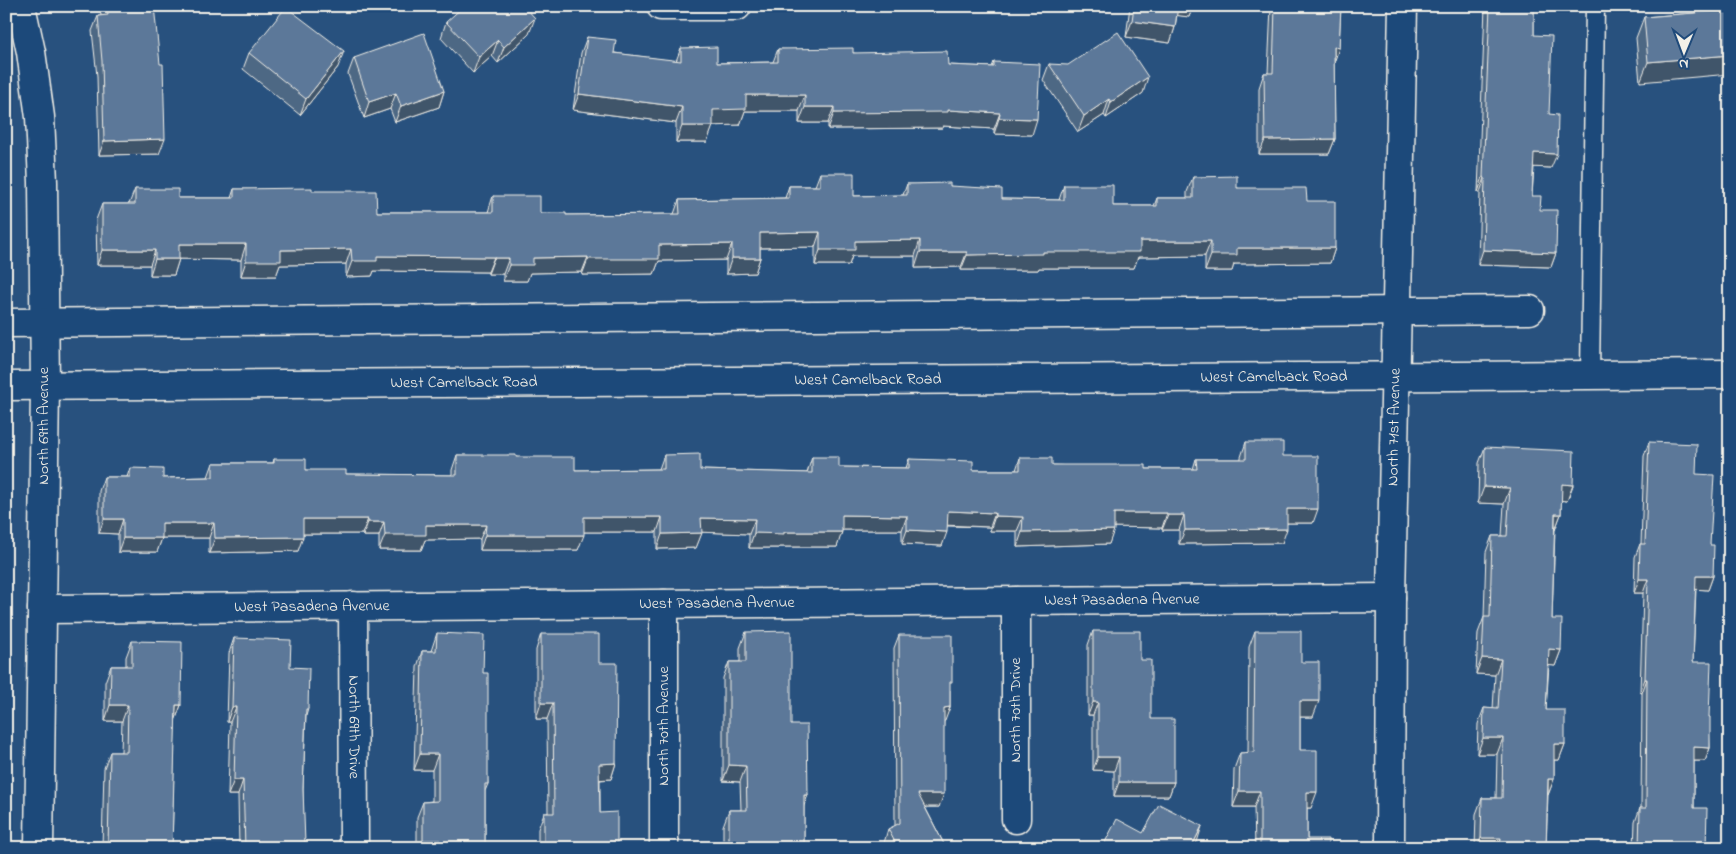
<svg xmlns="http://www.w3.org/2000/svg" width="1736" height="854" viewBox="0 0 1736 854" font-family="'Indie Flower',sans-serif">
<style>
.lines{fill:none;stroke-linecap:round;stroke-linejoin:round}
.service-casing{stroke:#f4f1e8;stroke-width:21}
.minor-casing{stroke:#f4f1e8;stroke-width:31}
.primary-casing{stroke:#f4f1e8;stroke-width:31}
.service{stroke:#1f4a7a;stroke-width:18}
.minor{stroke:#1f4a7a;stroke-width:28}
.primary{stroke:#1f4a7a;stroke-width:28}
.wall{fill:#4e6784;stroke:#f4f1e8}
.shaded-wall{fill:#40546b;stroke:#f4f1e8}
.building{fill:#5b7899;stroke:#f4f1e8}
.labels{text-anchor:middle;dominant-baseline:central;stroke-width:4;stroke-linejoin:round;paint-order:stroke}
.street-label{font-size:16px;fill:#f4f1e8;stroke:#1f4a7a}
</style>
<rect width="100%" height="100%" fill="#28517e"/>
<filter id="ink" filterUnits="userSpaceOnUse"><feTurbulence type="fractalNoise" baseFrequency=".02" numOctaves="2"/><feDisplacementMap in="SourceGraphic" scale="10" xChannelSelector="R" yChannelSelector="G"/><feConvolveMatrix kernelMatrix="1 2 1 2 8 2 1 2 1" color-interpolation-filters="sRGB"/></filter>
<g filter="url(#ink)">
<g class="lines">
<defs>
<polyline id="service" points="1590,375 1595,6"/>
<g id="minor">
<polyline points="21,6 31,52 40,117 43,182 45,386 39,848"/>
<polyline points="661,6 737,6"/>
<polyline points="6,323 1530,310"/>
<polyline points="1016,601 1016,819"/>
<path id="s1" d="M353,606L354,848"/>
<path id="s2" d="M42,609L1391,598"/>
<polyline points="664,848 664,604"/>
<path id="s3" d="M1390,848L1391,598L1403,6"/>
</g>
<g id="primary">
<path id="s4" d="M6,386L1730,374"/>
</g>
</defs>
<use href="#service" class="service-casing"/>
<use href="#minor" class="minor-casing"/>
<use href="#primary" class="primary-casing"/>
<use href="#service" class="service"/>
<use href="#minor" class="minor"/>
<use href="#primary" class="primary"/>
</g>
<g class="wall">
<polygon points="100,6 154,6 159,154 99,155 97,76 92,31 98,16 101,16"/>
<polygon points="1130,6 1193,6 1189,17 1177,15 1175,27 1170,43 1126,37"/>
<polygon points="1271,6 1341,6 1339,48 1334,62 1335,139 1329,154 1259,154 1259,88 1264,73 1268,73"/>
<polygon points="1485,6 1534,6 1534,35 1549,114 1551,168 1534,167 1532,196 1540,210 1556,253 1551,267 1478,265 1480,192 1478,192"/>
<polygon points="1717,6 1730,6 1640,82 1636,38 1644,17 1715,11"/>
<polygon points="446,22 529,34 498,63 492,56 473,73 441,38"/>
<polygon points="587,37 614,53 676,61 681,48 717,63 773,62 778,49 853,53 948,65 992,67 994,62 1032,135 994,134 994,129 943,126 943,128 828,129 828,123 799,123 799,111 745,111 740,125 713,125 707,142 676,142 676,123 573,110 581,53"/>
<polygon points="249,53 338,67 300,115 243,69"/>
<polygon points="354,58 444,91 439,107 395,122 390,109 364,118 348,74"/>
<polygon points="1049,64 1143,93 1106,118 1104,115 1078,132 1043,80"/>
<polygon points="820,173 854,196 903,195 907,184 950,186 1002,199 1059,200 1064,185 1113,206 1154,206 1157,198 1187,198 1187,192 1193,177 1237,188 1307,201 1335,248 1330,263 1234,264 1232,271 1205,271 1205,256 1138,257 1134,268 1039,268 1038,270 961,270 961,267 915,268 915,256 852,256 849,265 815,265 815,247 760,248 760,258 755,273 726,274 726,260 659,261 654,274 582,275 582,272 530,273 527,281 503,281 503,274 488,274 488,272 374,271 372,276 346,277 346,264 280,265 276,276 241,276 241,260 179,259 174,275 150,275 150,265 97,265 96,220 102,204 129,204 135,189 178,198 231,198 234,189 312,191 377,212 488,212 493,196 540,213 566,215 674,214 679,200 785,198 789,186 815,186"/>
<polygon points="1246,442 1283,456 1313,523 1287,523 1282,543 1179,544 1179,530 1162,530 1162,528 1114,527 1109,544 1017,547 1017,531 990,531 990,527 947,526 942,546 902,544 902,530 842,530 837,547 779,547 779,548 749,548 749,534 702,532 696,548 657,549 657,532 584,532 578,550 480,550 480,539 425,540 421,550 379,550 379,536 363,536 362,534 303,534 298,551 209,553 209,538 162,538 157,552 118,552 118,534 99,533 99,491 104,477 127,477 130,468 163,478 208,477 213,463 273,463 274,459 306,470 346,474 452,475 452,470 457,455 516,457 575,470 659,469 664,455 700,470 807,473 812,457 839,467 906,468 909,459 973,470 1016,470 1020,458 1052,465 1146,469 1193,469 1196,459 1241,459 1241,457"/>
<polygon points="1649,442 1696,474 1710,545 1713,576 1708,590 1696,589 1693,662 1709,717 1710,748 1705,761 1694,761 1694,808 1706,848 1634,848 1635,822 1640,808 1641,808 1642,693 1640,692 1643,593 1634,593 1635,557 1640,544 1641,544 1644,456"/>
<polygon points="1485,447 1573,485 1567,501 1561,500 1561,514 1555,530 1552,619 1561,650 1555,666 1549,665 1546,710 1565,744 1559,760 1554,760 1554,779 1548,795 1546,848 1475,848 1476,814 1482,798 1496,798 1497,754 1477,754 1478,724 1484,708 1493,709 1495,675 1476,674 1478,633 1484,617 1486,552 1492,536 1502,536 1504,504 1478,503 1479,463"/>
<polygon points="1093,631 1140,660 1151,719 1174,782 1169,796 1114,796 1114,771 1093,770 1093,715 1088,715 1088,645"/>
<polygon points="1255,631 1301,662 1313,717 1300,717 1300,750 1311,808 1307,808 1307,839 1328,848 1255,848 1254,807 1233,807 1234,769 1240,753 1248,753 1249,647"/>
<polygon points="746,632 791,725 808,795 804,804 804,848 723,848 723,826 729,810 741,810 740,782 723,781 723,678 729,662 740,662 740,648"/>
<polygon points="437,633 483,673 488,784 485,791 485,848 417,848 417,817 423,802 432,801 432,770 414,770 417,667 422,651 431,651"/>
<polygon points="541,634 599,663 616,763 611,779 600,780 600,813 617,848 538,848 538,829 544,813 548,813 547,719 536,719 536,650"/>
<polygon points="899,635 950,690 950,707 944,721 939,807 925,807 946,848 886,848 884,843 888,829 895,826 894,648"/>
<polygon points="234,638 290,667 308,709 306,716 303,789 304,848 239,848 238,795 228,795 230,722 227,722 229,653"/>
<polygon points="132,641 181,705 175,721 172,848 102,848 104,768 110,752 121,752 122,721 105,721 105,682 111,666 126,666 126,657"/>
</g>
<g class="shaded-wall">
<polygon points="1176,6 1193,6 1189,17 1173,15"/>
<polygon points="535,18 529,34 498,63 504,47"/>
<polygon points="1132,21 1175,27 1170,43 1126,37"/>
<polygon points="498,40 492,56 473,73 479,57"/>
<polygon points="1334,47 1339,48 1334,63"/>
<polygon points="344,51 338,67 300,115 306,99"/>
<polygon points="1730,55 1730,74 1640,82 1648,62"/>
<polygon points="1148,77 1143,93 1106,118 1111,102"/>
<polygon points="444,91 439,107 395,122 401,106"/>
<polygon points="396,93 390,109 364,118 369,102"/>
<polygon points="579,94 682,107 676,123 573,110"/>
<polygon points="746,95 805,95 799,111 745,111 740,125 707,126 713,110"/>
<polygon points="1109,99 1104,115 1078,132 1084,116"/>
<polygon points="805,107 834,107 828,123 799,123"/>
<polygon points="948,110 1000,113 994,129 943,126 943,128 828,129 834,113"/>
<polygon points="999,118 1037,119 1032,135 994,134"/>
<polygon points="682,126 713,126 707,142 676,142"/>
<polygon points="165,139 159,154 99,155 104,141"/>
<polygon points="1335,139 1329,154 1259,154 1265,140"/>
<polygon points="1534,153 1557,154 1551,168 1529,167"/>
<polygon points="1483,177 1485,178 1480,192 1478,192"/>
<polygon points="820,232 815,247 754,248 760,233"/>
<polygon points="920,240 915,256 852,256 849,265 815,265 820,250 855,241"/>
<polygon points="1140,241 1211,241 1205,256 1138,257 1134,268 1039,268 1038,270 961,270 967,255 1043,252"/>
<polygon points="179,244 246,244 241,260 173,259"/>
<polygon points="732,244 726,260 659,261 654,274 582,275 588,259 659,245"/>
<polygon points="1237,248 1335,248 1330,263 1234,264 1232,271 1205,271 1211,255"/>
<polygon points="351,249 346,264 280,265 276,276 241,276 246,261 281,250"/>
<polygon points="102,250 155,250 150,265 97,265"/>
<polygon points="1483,250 1556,253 1551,267 1478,265"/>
<polygon points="920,252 967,252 961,267 915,268"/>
<polygon points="377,256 494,257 488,272 374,271 372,276 346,277 352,261"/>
<polygon points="588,257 582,272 530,273 527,281 503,281 509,265 533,258"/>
<polygon points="494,258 509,258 503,274 488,274"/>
<polygon points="732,258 760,258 755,273 726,274"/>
<polygon points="155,259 179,259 174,275 150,275"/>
<polygon points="1562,484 1573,485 1567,501 1556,500"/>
<polygon points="1484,487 1510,488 1504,504 1478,503"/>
<polygon points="1287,509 1318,509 1313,523 1282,523"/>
<polygon points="948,511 995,513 990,527 942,525"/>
<polygon points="1114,513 1167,513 1162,528 1109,527"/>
<polygon points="1555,514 1561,514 1555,530"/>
<polygon points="842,515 907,516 902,530 837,530"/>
<polygon points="1168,515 1184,515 1179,530 1162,530"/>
<polygon points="995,516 1023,517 1017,531 990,531"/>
<polygon points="584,517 662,517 657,532 579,532"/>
<polygon points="701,518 755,519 749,534 696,532"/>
<polygon points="104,519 123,519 118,534 99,533"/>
<polygon points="303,519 368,519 362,534 298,534"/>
<polygon points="368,522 384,522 379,536 363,536"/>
<polygon points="162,523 214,523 209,538 157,538"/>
<polygon points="426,525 486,525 480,539 425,540 421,550 379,550 385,535"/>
<polygon points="1287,529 1282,543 1179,544 1185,530"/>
<polygon points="907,530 947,532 942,546 902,544"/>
<polygon points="1114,530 1109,544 1017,547 1022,532"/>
<polygon points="784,532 842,532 837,547 779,547 779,548 749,548 754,533"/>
<polygon points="702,533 696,548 657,549 662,534"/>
<polygon points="485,535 584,535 578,550 480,550"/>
<polygon points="303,537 298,551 209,553 215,538"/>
<polygon points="123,538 162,538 157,552 118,552"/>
<polygon points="1696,576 1713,576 1708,590 1691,589"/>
<polygon points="1639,579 1648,579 1643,593 1634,593"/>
<polygon points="1549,649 1561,650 1555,666 1543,665"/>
<polygon points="1482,658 1501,659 1495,675 1476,674"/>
<polygon points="1645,679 1647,679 1642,693 1640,692"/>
<polygon points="1300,701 1319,701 1313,717 1294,717"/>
<polygon points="1093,702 1098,702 1093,715 1088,715"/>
<polygon points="541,703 553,703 547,719 536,719"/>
<polygon points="110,705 128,705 122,721 105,721"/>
<polygon points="176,705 181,705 175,721"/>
<polygon points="232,707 236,707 230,722 227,722"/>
<polygon points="950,707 945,721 939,721 944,708"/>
<polygon points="1483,738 1503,738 1497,754 1477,754"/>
<polygon points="1554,744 1565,744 1559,760 1549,760"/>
<polygon points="1694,747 1710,748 1705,761 1689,761"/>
<polygon points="420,754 438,754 432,770 414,770"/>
<polygon points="1098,757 1119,757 1114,771 1093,770"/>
<polygon points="616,763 611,779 594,780 599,764"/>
<polygon points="729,765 746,766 740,782 723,781"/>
<polygon points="1548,779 1554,779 1548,795"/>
<polygon points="234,780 243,780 238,795 228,795"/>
<polygon points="1119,782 1174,782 1169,796 1114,796"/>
<polygon points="1239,791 1260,791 1254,807 1233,807"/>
<polygon points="1307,792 1317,792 1311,808 1301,808"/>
<polygon points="918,794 944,794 939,807 914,807"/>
<polygon points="804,795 808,795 802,811"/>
<polygon points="1202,826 1197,842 1194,848 1191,848"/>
<polygon points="1481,838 1501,838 1497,848 1477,848"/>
<polygon points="423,840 440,840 437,848 420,848"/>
<polygon points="305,843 304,848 282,848 284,844"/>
</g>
<g class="building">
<polygon points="107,6 154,6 160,64 163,64 165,139 104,141 102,61 98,16 108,15"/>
<polygon points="464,6 524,6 535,18 504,47 498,40 479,57 446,22"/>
<polygon points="1134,6 1178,6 1175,27 1132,21"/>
<polygon points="1275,6 1341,6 1339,48 1334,47 1335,139 1265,140 1264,73 1273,73"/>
<polygon points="1490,6 1534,6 1534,35 1552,36 1549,114 1558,115 1557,154 1534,153 1532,196 1541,196 1540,210 1557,210 1556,253 1483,250 1485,178 1483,177"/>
<polygon points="1719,6 1730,6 1730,55 1648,62 1644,17 1719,11"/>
<polygon points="286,7 344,51 306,99 249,53"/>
<polygon points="1118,32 1148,77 1111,102 1109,99 1084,116 1049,64 1068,65"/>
<polygon points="424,33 444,91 401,106 396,93 369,102 354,58"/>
<polygon points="587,37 616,40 614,53 681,61 681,48 717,47 717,63 778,62 778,49 853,48 853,53 947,51 948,65 994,67 994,62 1040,64 1037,119 999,118 1000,113 948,110 948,112 834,113 834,107 805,107 805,95 746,95 746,109 713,110 713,126 682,126 682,107 579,94"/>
<polygon points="820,173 854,173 854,196 907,195 907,184 950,183 950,186 1002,189 1002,199 1064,200 1064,185 1113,185 1113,206 1157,206 1157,198 1193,198 1193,177 1237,176 1237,188 1306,188 1307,201 1335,201 1335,248 1237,248 1237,255 1211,255 1211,241 1140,241 1140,252 1043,252 1043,254 967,255 967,252 920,252 920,240 855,241 855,250 820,250 820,232 760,233 760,258 732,258 732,244 659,245 659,259 588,259 588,257 533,258 533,265 509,265 509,258 494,258 494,257 377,256 377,261 352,261 351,249 281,250 281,261 246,261 246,244 179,244 179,259 155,259 155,250 102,250 102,204 135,204 135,189 178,189 178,198 234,198 234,189 312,188 312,191 376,191 377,212 493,212 493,196 540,196 540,213 566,213 566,215 680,214 679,200 789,198 789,186 820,186"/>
<polygon points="1246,442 1283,442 1283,456 1318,456 1318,509 1287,509 1287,529 1185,530 1184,515 1168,515 1167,513 1114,513 1114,530 1022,532 1023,517 995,516 995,513 948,511 947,532 907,530 907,516 842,515 842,532 784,532 784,534 754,533 755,519 701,518 702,533 662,534 662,517 584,517 584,535 485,535 486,525 426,525 426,535 385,535 384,522 368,522 368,519 303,519 303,537 215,538 214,523 162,523 162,538 123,538 123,519 104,519 104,477 130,477 130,468 163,469 163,478 213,477 213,463 274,463 274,459 306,459 306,470 346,470 346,474 457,475 457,455 516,455 516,457 575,457 575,470 664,469 664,455 700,454 700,470 812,473 812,457 839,457 839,467 909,468 909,459 973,461 973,470 1020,470 1020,458 1052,458 1052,465 1146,465 1146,469 1197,469 1196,459 1246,459"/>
<polygon points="1649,442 1697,444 1696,474 1714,475 1710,545 1714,545 1713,576 1696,576 1693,662 1711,662 1709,717 1710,717 1710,748 1694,747 1694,808 1707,808 1706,848 1639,848 1640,808 1646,808 1647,679 1645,679 1648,579 1639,579 1640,544 1645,544"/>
<polygon points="1485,447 1574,451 1573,485 1562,484 1561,514 1555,514 1552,619 1562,619 1561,650 1549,649 1546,710 1565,710 1565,744 1554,744 1554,779 1548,779 1546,848 1500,848 1501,838 1481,838 1482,798 1502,798 1503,738 1483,738 1484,708 1498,709 1501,659 1482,658 1484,617 1490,617 1492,536 1507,536 1510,488 1484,487"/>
<polygon points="791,631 791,725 807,725 808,795 804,795 804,848 729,848 729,810 747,810 746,766 729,765 729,662 746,662 746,632"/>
<polygon points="1093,631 1140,631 1140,660 1151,660 1151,719 1174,719 1174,782 1119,782 1119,757 1098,757 1098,702 1093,702"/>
<polygon points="1255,631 1301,631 1301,662 1319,662 1319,701 1300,701 1300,750 1317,750 1317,792 1307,792 1307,839 1328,839 1328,848 1260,848 1260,791 1239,791 1240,753 1254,752"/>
<polygon points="437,633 484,635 483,673 488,673 488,784 485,784 485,848 440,848 440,840 423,840 423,802 438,801 438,754 420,754 422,651 436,651"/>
<polygon points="541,634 599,634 599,663 617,663 616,763 599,764 600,813 617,812 617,848 544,848 544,813 554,813 553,703 541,703"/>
<polygon points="899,635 952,635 952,682 950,682 950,707 944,708 944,794 918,794 946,848 894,848 897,846 888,829 900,823"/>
<polygon points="234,638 291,640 290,667 309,668 308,709 306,709 303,789 305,843 284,844 284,848 245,848 243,780 234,780 236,707 232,707"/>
<polygon points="132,641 182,642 181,705 176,705 172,848 108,848 110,752 127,752 128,705 110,705 111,666 132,666"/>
<polygon points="1159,804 1202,826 1191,848 1102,848 1117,819 1143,833"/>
</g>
</g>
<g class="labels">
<g class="street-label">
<text stroke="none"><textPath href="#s4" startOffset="1268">West Camelback Road</textPath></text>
<text stroke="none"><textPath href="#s4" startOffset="862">West Camelback Road</textPath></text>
<text stroke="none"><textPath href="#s4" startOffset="458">West Camelback Road</textPath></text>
<text transform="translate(44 426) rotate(-90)">North 69th Avenue</text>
<text stroke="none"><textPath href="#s3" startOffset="421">North 71st Avenue</textPath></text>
<text stroke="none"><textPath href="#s2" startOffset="1080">West Pasadena Avenue</textPath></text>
<text stroke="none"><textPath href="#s2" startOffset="675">West Pasadena Avenue</textPath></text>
<text stroke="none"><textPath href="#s2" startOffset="270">West Pasadena Avenue</textPath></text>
<text transform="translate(1016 710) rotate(-90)">North 70th Drive</text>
<text transform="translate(664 726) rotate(-90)">North 70th Avenue</text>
<text stroke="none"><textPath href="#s1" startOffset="121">North 69th Drive</textPath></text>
</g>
</g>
<rect width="1736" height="854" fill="none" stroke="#1f4a7a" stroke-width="25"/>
<rect x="12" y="12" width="1711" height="829" fill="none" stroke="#f4f1e8" stroke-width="2" filter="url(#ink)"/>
<g transform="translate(1684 52) rotate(181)" stroke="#1f4a7a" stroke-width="4" paint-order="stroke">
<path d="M0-4L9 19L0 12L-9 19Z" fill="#f4f1e8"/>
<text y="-8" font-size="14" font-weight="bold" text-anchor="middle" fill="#f4f1e8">N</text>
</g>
</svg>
